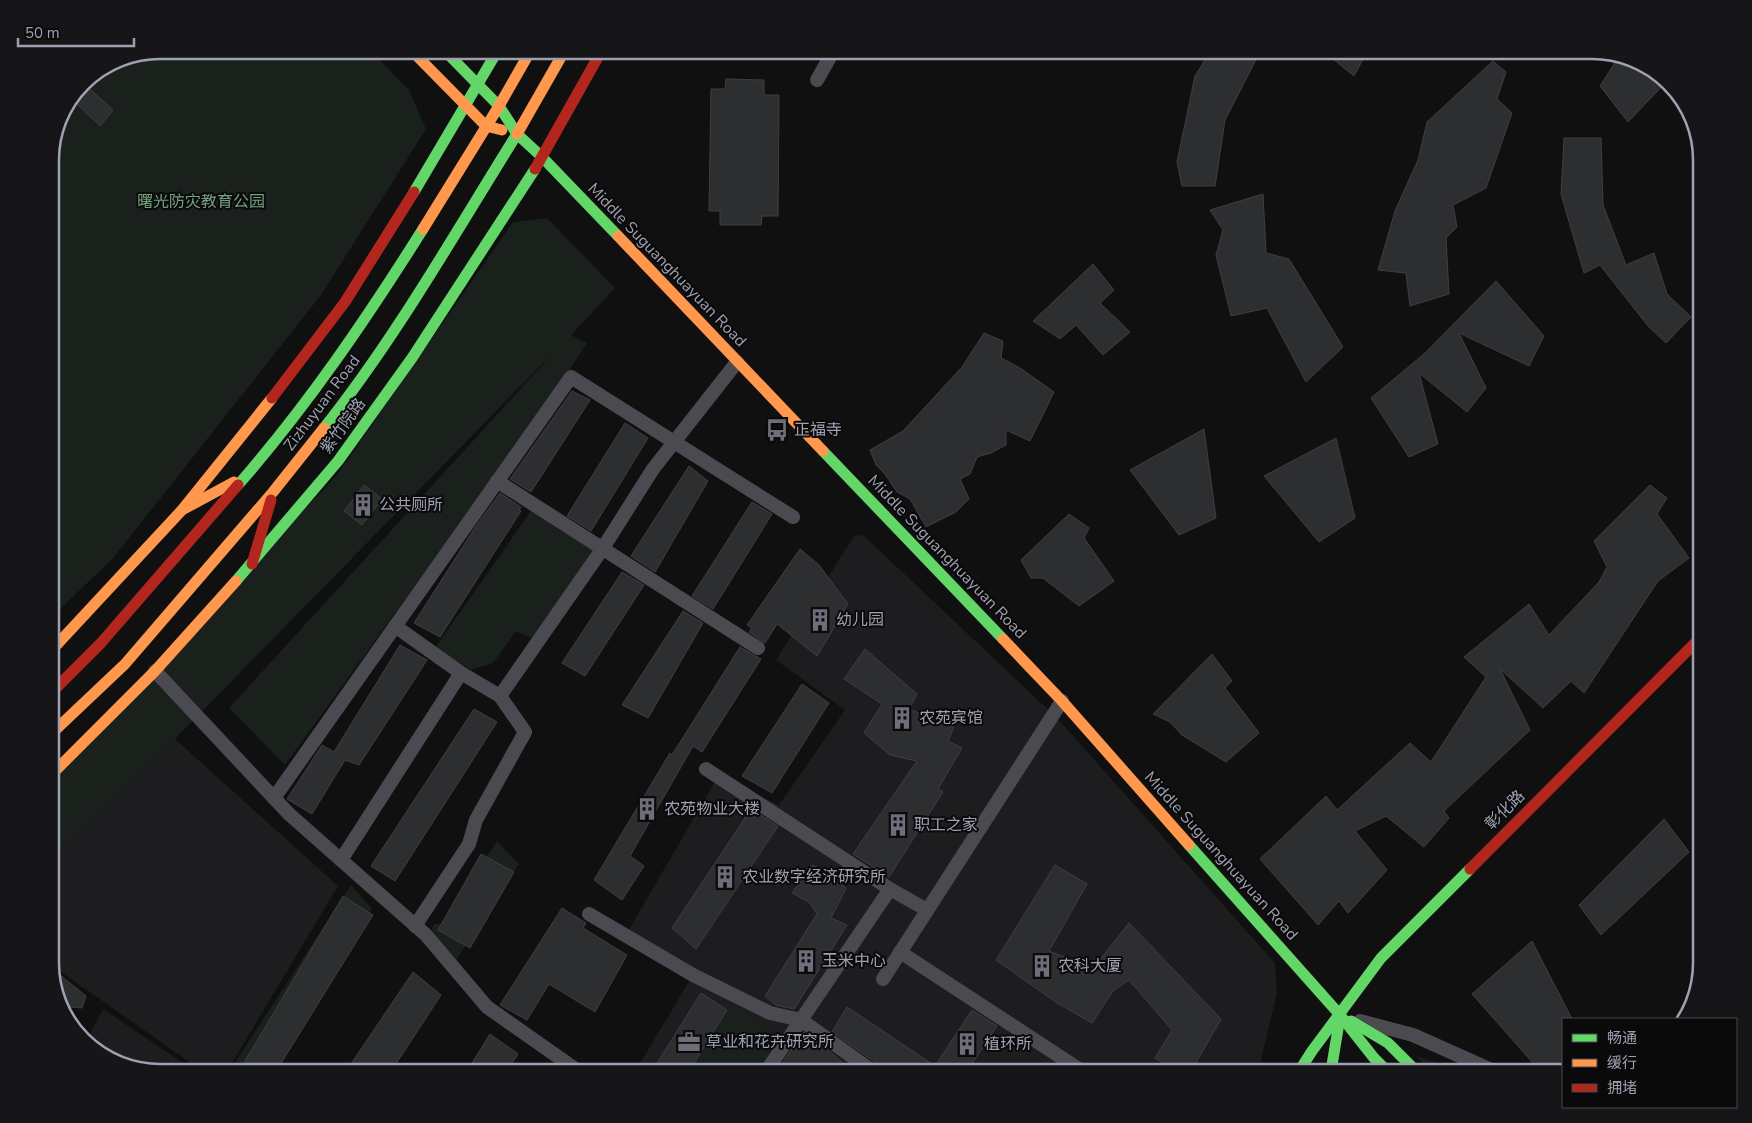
<svg xmlns="http://www.w3.org/2000/svg" width="1752" height="1123" viewBox="0 0 1752 1123" font-family="'Nunito Sans','Noto Sans SC',sans-serif">
<style>
.built{fill:#1d1d1f}
.green{fill:#1a201b}
.building{fill:#2d2e30;stroke:#3e3f44}
.lines{fill:none;stroke-linecap:round;stroke-linejoin:round}
.street{stroke:#4a4a50;stroke-width:14}
.fast{stroke:#63d668;stroke-width:11}
.slow{stroke:#ff974d;stroke-width:11}
.jam{stroke:#b3261e;stroke-width:11}
.labels{text-anchor:middle;dominant-baseline:central;stroke-width:4;stroke-linejoin:round;paint-order:stroke}
.park-label{font-size:16px;fill:#73a07e;stroke:#0a0a0b}
.street-label{font-size:16px;fill:#9fa1b3;stroke:#0a0a0b}
.poi-label{font-size:16px;fill:#9fa1b3;stroke:#0a0a0b;text-anchor:start}
.rim{fill:none;stroke:#9fa1b3;stroke-width:2.5}
</style>
<rect width="100%" height="100%" fill="#101010"/>
<g class="built">
<polygon points="863,535 1058,719 1275,963 1277,993 1258,1073 634,1073 693,975 626,935 718,776 779,805 845,710 776,660 854,536"/>
<polygon points="175,739 338,886 226,1073 205,1073 50,964 50,858"/>
<polygon points="103,1009 198,1073 159,1073 99,1055 86,1042"/>
<polygon points="1416,1056 1469,1073 1432,1073"/>
</g>
<g class="green">
<polygon points="159,50 370,50 409,90 426,129 321,295 114,557 50,619 50,152 58,117 82,82 118,58"/>
<polygon points="547,218 615,288 571,335 587,343 551,398 285,765 229,708 555,351 175,739 50,858 50,779 337,475 513,222"/>
<polygon points="531,511 593,550 534,639 516,631 493,663 471,670 435,648"/>
<polygon points="497,841 519,864 456,960 429,937 434,924 441,924"/>
<polygon points="351,885 372,909 270,1073 228,1073"/>
<polygon points="732,1003 783,1040 759,1073 691,1073"/>
</g>
<g class="building">
<polygon points="1211,50 1261,50 1225,120 1215,186 1182,186 1177,162 1195,76"/>
<polygon points="1322,50 1368,50 1354,76"/>
<polygon points="1618,58 1653,68 1666,82 1628,122 1600,86"/>
<polygon points="1493,61 1506,72 1497,99 1512,113 1486,188 1453,205 1457,227 1446,238 1449,294 1410,306 1406,273 1378,270 1395,211 1418,160 1427,122"/>
<polygon points="726,79 764,80 764,95 779,95 778,216 762,216 761,225 720,225 720,211 709,211 711,89 725,89"/>
<polygon points="82,82 113,110 100,126 71,98"/>
<polygon points="1564,138 1601,138 1603,205 1626,265 1654,253 1667,294 1691,317 1666,343 1648,326 1600,265 1584,273 1561,194"/>
<polygon points="1263,194 1266,253 1289,259 1343,347 1306,382 1267,308 1231,316 1216,255 1223,230 1210,210"/>
<polygon points="1093,264 1114,290 1100,303 1130,332 1103,355 1076,325 1060,339 1033,321"/>
<polygon points="1496,281 1544,336 1529,366 1459,333 1486,388 1467,412 1419,373 1438,444 1409,457 1371,398 1424,354"/>
<polygon points="984,333 1003,341 1001,358 1020,368 1054,392 1030,441 1006,430 1006,445 991,453 977,457 970,474 960,479 969,499 956,512 926,527 910,499 897,492 884,473 876,465 870,450 903,431 962,367"/>
<polygon points="572,391 590,400 531,492 510,479"/>
<polygon points="625,423 648,438 591,531 567,516"/>
<polygon points="1204,429 1216,518 1179,535 1130,470"/>
<polygon points="1336,438 1355,518 1319,542 1264,476"/>
<polygon points="689,466 708,481 655,572 631,556"/>
<polygon points="364,485 382,499 362,525 344,511"/>
<polygon points="1650,485 1667,498 1657,514 1689,558 1658,581 1584,693 1571,681 1543,708 1500,669 1530,730 1444,811 1449,818 1424,847 1386,816 1355,831 1387,870 1348,913 1339,901 1318,925 1260,859 1326,796 1337,810 1410,743 1431,762 1486,677 1464,657 1529,604 1549,635 1599,582 1607,567 1594,541"/>
<polygon points="500,493 521,507 519,510 521,511 440,637 414,623 476,526"/>
<polygon points="752,502 772,514 713,609 692,596"/>
<polygon points="1069,514 1089,528 1084,538 1114,581 1079,606 1043,578 1031,578 1021,560"/>
<polygon points="800,549 819,565 848,604 817,656 777,624 765,643 749,632 752,628 747,625"/>
<polygon points="622,572 644,585 585,676 562,663"/>
<polygon points="683,611 703,623 648,718 622,705"/>
<polygon points="400,645 427,660 359,765 345,760 312,814 287,799 322,745 334,752"/>
<polygon points="740,647 761,659 702,752 693,746 630,856 644,866 622,900 594,880 670,753 672,755"/>
<polygon points="865,649 917,694 909,709 954,727 948,741 962,748 938,789 943,792 889,877 853,854 917,761 890,755 864,733 882,704 844,679"/>
<polygon points="1212,654 1232,681 1225,688 1259,733 1226,762 1182,735 1170,722 1153,714"/>
<polygon points="802,684 829,703 772,793 742,776"/>
<polygon points="474,709 497,722 395,881 371,866"/>
<polygon points="751,809 778,826 696,949 672,928"/>
<polygon points="1664,819 1689,852 1601,935 1579,905"/>
<polygon points="481,854 514,872 470,948 438,930"/>
<polygon points="813,865 846,888 831,918 847,925 794,1009 776,1005 765,996 817,914 809,902 792,893"/>
<polygon points="1055,865 1087,884 1049,951 1065,957 1091,971 1129,923 1221,1019 1190,1073 1180,1073 1155,1058 1172,1030 1129,980 1113,991 1092,1023 1057,1003 996,960"/>
<polygon points="343,896 373,915 275,1073 238,1073"/>
<polygon points="562,908 586,923 583,928 627,955 595,1012 549,984 527,1020 500,1005"/>
<polygon points="1532,941 1572,1019 1563,1019 1563,1065 1540,1071 1472,994"/>
<polygon points="50,967 86,996 82,1008 61,1006"/>
<polygon points="413,972 441,995 390,1073 345,1073"/>
<polygon points="701,993 727,1010 688,1073 651,1073"/>
<polygon points="847,1007 935,1066 972,1010 997,1026 966,1073 891,1073 832,1032"/>
<polygon points="803,1032 829,1051 855,1073 776,1073"/>
<polygon points="490,1034 518,1054 506,1073 466,1073"/>
</g>
<g class="lines">
<g class="street">
<polyline points="817,80 834,50"/>
<polyline points="497,481 758,648"/>
<polyline points="395,626 461,673"/>
<polyline points="155,671 289,814 426,935 487,1007 581,1073"/>
<polyline points="706,769 890,889"/>
<polyline points="274,798 571,377 793,517"/>
<polyline points="341,860 461,673 500,696 603,548 653,469 737,362"/>
<polyline points="589,914 693,975 770,1013 801,1020 875,1073"/>
<polyline points="415,926 469,844 476,820 525,732 500,696"/>
<polyline points="900,952 1085,1073"/>
<polyline points="883,979 1062,701"/>
<polyline points="1360,1021 1413,1035 1498,1073"/>
<polyline points="765,1073 890,889 927,910"/>
</g>
<g class="fast">
<polyline points="444,50 499,106 517,134 542,157 618,236"/>
<polyline points="414,192 498,50"/>
<path d="M324,428C397,336 455,233 517,134"/>
<polyline points="823,451 1003,639"/>
<path d="M238,485C308,405 367,318 423,229"/>
<polyline points="236,581 338,461 412,358 535,169"/>
<polyline points="1189,845 1340,1015 1374,1058 1389,1073"/>
<polyline points="1351,1021 1388,1043 1418,1073"/>
<polyline points="1298,1073 1312,1051 1381,958 1470,869"/>
<polyline points="1326,1073 1332,1065 1340,1017"/>
</g>
<g class="slow">
<polyline points="411,50 486,126 502,130"/>
<polyline points="499,106 531,50"/>
<polyline points="517,134 565,50"/>
<polyline points="423,229 499,106"/>
<polyline points="618,236 823,451"/>
<polyline points="182,510 234,482"/>
<polyline points="1003,639 1062,701 1189,845"/>
<polyline points="50,652 182,510 272,398"/>
<polyline points="50,735 125,664 273,492 324,428"/>
<polyline points="50,776 155,671 236,581"/>
</g>
<g class="jam">
<polyline points="535,169 602,50"/>
<polyline points="272,398 345,302 414,192"/>
<polyline points="252,564 271,500"/>
<polyline points="50,694 101,643 238,485"/>
<polyline points="1470,869 1702,636"/>
</g>
</g>
<defs>
<symbol id="bus-bare" viewBox="-9 -9 18 18"><path d="M-5-6H5V4H4V6H2V4H-2V6H-4V4H-5ZM-3.5-4V0h7V-4ZM-3.5 1.2v1.5H-2V1.2ZM2 1.2v1.5H3.5V1.2Z" fill="#6d6e7a" stroke="#0a0a0b" stroke-width="2.5" paint-order="stroke"/></symbol>
<symbol id="building-bare" viewBox="-9 -9 18 18"><path d="M-4-6H4V6H1V3H-1V6H-4ZM-2.5-4.3h1.7v1.8h-1.7ZM.8-4.3h1.7v1.8H.8ZM-2.5-1h1.7V.8h-1.7ZM.8-1h1.7V.8H.8Z" fill="#6d6e7a" stroke="#0a0a0b" stroke-width="2.5" paint-order="stroke"/></symbol>
<symbol id="office-bare" viewBox="-9 -9 18 18"><path d="M-6-3h4V-5.5h4V-3h4V5H-6ZM-1-4.5V-3h2v-1.5ZM-6 0V1H6V0Z" fill="#6d6e7a" stroke="#0a0a0b" stroke-width="2.5" paint-order="stroke"/></symbol>
</defs>
<g fill-rule="evenodd">
<use href="#bus-bare" x="761" y="414" width="32" height="32"/>
<use href="#building-bare" x="347" y="489" width="32" height="32"/>
<use href="#building-bare" x="804" y="604" width="32" height="32"/>
<use href="#building-bare" x="886" y="702" width="32" height="32"/>
<use href="#building-bare" x="631" y="793" width="32" height="32"/>
<use href="#building-bare" x="882" y="809" width="32" height="32"/>
<use href="#building-bare" x="709" y="861" width="32" height="32"/>
<use href="#building-bare" x="790" y="945" width="32" height="32"/>
<use href="#building-bare" x="1026" y="950" width="32" height="32"/>
<use href="#office-bare" x="673" y="1026" width="32" height="32"/>
<use href="#building-bare" x="951" y="1028" width="32" height="32"/>
</g>
<g class="labels">
<g class="park-label">
<text x="201" y="202">曙光防灾教育公园</text>
</g>
<g class="street-label">
<text transform="translate(667 265) rotate(46)">Middle Suguanghuayuan Road</text>
<text transform="translate(322 403) rotate(-53)">Zizhuyuan Road</text>
<text transform="translate(343 426) rotate(-54)">紫竹院路</text>
<text transform="translate(947 557) rotate(46)">Middle Suguanghuayuan Road</text>
<text transform="translate(1505 810) rotate(-45)">彰化路</text>
<text transform="translate(1221 856) rotate(48)">Middle Suguanghuayuan Road</text>
</g>
<g class="poi-label">
<text x="794" y="430">正福寺</text>
<text x="379" y="505">公共厕所</text>
<text x="836" y="620">幼儿园</text>
<text x="919" y="718">农苑宾馆</text>
<text x="664" y="809">农苑物业大楼</text>
<text x="914" y="825">职工之家</text>
<text x="742" y="877">农业数字经济研究所</text>
<text x="822" y="961">玉米中心</text>
<text x="1058" y="966">农科大厦</text>
<text x="706" y="1042">草业和花卉研究所</text>
<text x="984" y="1044">植环所</text>
</g>
</g>
<path d="M0 0H1752V1123H0ZM160 59H1592A101 101 0 0 1 1693 160V963A101 101 0 0 1 1592 1064H160A101 101 0 0 1 59 963V160A101 101 0 0 1 160 59Z" fill="#161618" fill-rule="evenodd"/>
<path class="rim" d="M160 59H1592A101 101 0 0 1 1693 160V963A101 101 0 0 1 1592 1064H160A101 101 0 0 1 59 963V160A101 101 0 0 1 160 59Z"/>
<rect x="1562" y="1018" width="175" height="90" fill="#0a0a0b" stroke="#46464e"/>
<rect x="1572" y="1034" width="25" height="8" fill="#63d668" stroke="#46464e"/>
<text x="1607" y="1043" font-size="15" fill="#9fa1b3">畅通</text>
<rect x="1572" y="1059" width="25" height="8" fill="#ff974d" stroke="#46464e"/>
<text x="1607" y="1068" font-size="15" fill="#9fa1b3">缓行</text>
<rect x="1572" y="1084" width="25" height="8" fill="#b3261e" stroke="#46464e"/>
<text x="1607" y="1093" font-size="15" fill="#9fa1b3">拥堵</text>
<path d="M18 38v8h116v-8" fill="none" stroke="#9fa1b3" stroke-width="2.5"/>
<text x="25" y="38" font-size="15" fill="#9fa1b3" stroke="#0a0a0b" stroke-width="4" paint-order="stroke">50 m</text>
</svg>
